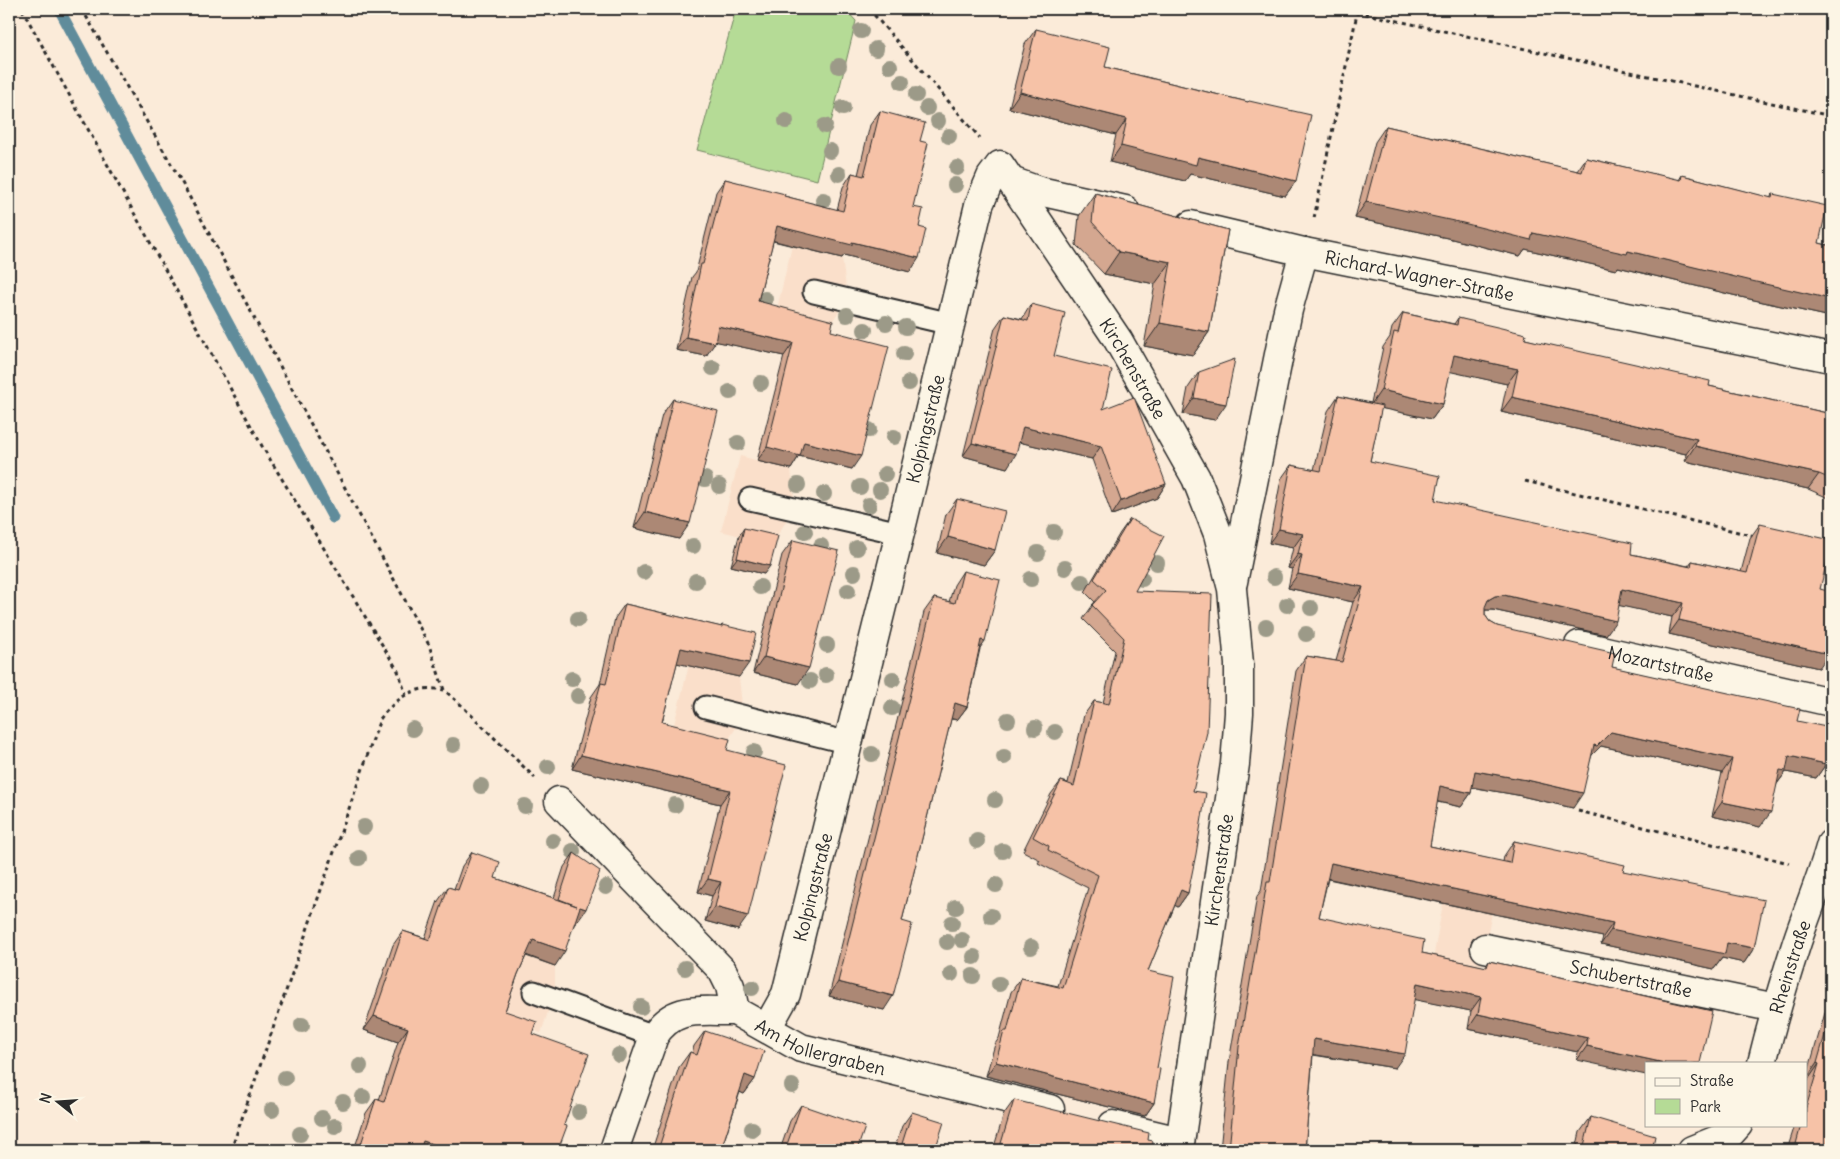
<svg xmlns="http://www.w3.org/2000/svg" width="1840" height="1159" viewBox="0 0 1840 1159" font-family="Delius,sans-serif">
<style>
.built{fill:#fadfca}
.green{fill:#b5db96;stroke:#708360}
.lines{fill:none;stroke-linecap:round;stroke-linejoin:round}
.stream{stroke:#618c9b;stroke-width:11}
.service-casing{stroke:#2b2b2b;stroke-width:25}
.minor-casing{stroke:#2b2b2b;stroke-width:31}
.path{stroke:#2b2b2b;stroke-width:3;stroke-dasharray:4 4;stroke-linecap:butt}
.service{stroke:#fcf5e5;stroke-width:21}
.minor{stroke:#fcf5e5;stroke-width:28}
.tree{fill:#9c9a88}
.wall{fill:#d4a790;stroke:#2b2b2b}
.shaded-wall{fill:#ac8875;stroke:#2b2b2b}
.building{fill:#f6c2a7;stroke:#2b2b2b}
.labels{text-anchor:middle;dominant-baseline:central;stroke-width:5;stroke-linejoin:round;paint-order:stroke}
.street-label{font-size:18px;fill:#2b2b2b;stroke:#fcf5e5}
</style>
<rect width="100%" height="100%" fill="#fbebd9"/>
<filter id="ink" filterUnits="userSpaceOnUse"><feTurbulence type="fractalNoise" baseFrequency=".02" numOctaves="2"/><feDisplacementMap in="SourceGraphic" scale="10" xChannelSelector="R" yChannelSelector="G"/><feConvolveMatrix kernelMatrix="1 2 1 2 8 2 1 2 1" color-interpolation-filters="sRGB"/></filter>
<g filter="url(#ink)">
<g class="built">
<polygon points="792,246 842,258 846,287 841,308 824,334 774,321"/>
<polygon points="740,456 791,469 794,498 788,518 772,544 721,531"/>
<polygon points="689,665 739,677 742,706 737,726 721,752 670,740"/>
<polygon points="1443,903 1492,913 1480,970 1431,971"/>
<polygon points="522,954 555,966 555,991 541,1033 530,1029 501,1009"/>
</g>
<polygon class="green" points="736,9 845,9 856,21 817,180 697,150"/>
<g class="lines">
<polyline class="stream" points="59,9 333,518"/>
<defs>
<g id="service">
<polyline points="814,292 951,324"/>
<polyline points="750,499 900,533"/>
<polyline points="706,707 849,743"/>
<polyline points="534,992 654,1036"/>
</g>
<g id="minor">
<polyline points="1011,181 1039,191 1125,210"/>
<path id="s1" d="M1191,225L1304,252L1831,358"/>
<polyline points="1233,582 1288,310 1304,252"/>
<path id="s2" d="M1579,645L1831,702"/>
<path id="s3" d="M559,801L722,970L730,986L735,1011L801,1048L1050,1109"/>
<path id="s4" d="M1485,948L1776,1008"/>
<path id="s5" d="M767,1028L786,994L900,533L979,205L991,177L1000,165L1118,340L1196,478L1218,534L1232,589L1239,664V713L1235,764L1179,1150"/>
<path id="s6" d="M1762,1063C1772,1022 1784,982 1797,942C1808,909 1822,877 1831,844"/>
<polyline points="1113,1125 1180,1141"/>
<path d="M614,1150L654,1036C674,1004 702,1012 735,1011"/>
<polyline points="1692,1150 1729,1135 1738,1125"/>
</g>
</defs>
<use href="#service" class="service-casing"/>
<use href="#minor" class="minor-casing"/>
<g class="path">
<polyline points="22,9 262,446 398,671 406,695"/>
<polyline points="82,9 181,181 429,645 444,690 459,703 535,778"/>
<polyline points="869,9 980,138"/>
<polyline points="1357,12 1831,116"/>
<polyline points="1314,218 1358,9"/>
<polyline points="1525,481 1755,536"/>
<polyline points="1578,811 1789,863"/>
<path d="M231,1150L380,719C391,705 404,692 423,689C429,688 437,689 444,690"/>
</g>
<use href="#service" class="service"/>
<use href="#minor" class="minor"/>
</g>
<g class="tree">
<circle cx="861" cy="31" r="8"/>
<circle cx="876" cy="49" r="8"/>
<circle cx="839" cy="66" r="8"/>
<circle cx="890" cy="66" r="8"/>
<circle cx="902" cy="82" r="8"/>
<circle cx="916" cy="95" r="8"/>
<circle cx="843" cy="108" r="8"/>
<circle cx="927" cy="108" r="8"/>
<circle cx="786" cy="121" r="8"/>
<circle cx="938" cy="121" r="8"/>
<circle cx="825" cy="126" r="8"/>
<circle cx="949" cy="136" r="8"/>
<circle cx="830" cy="151" r="8"/>
<circle cx="957" cy="168" r="8"/>
<circle cx="839" cy="174" r="8"/>
<circle cx="955" cy="185" r="8"/>
<circle cx="823" cy="200" r="8"/>
<circle cx="765" cy="299" r="8"/>
<circle cx="847" cy="315" r="8"/>
<circle cx="886" cy="323" r="8"/>
<circle cx="906" cy="327" r="8"/>
<circle cx="865" cy="330" r="8"/>
<circle cx="904" cy="354" r="8"/>
<circle cx="713" cy="368" r="8"/>
<circle cx="761" cy="383" r="8"/>
<circle cx="909" cy="383" r="8"/>
<circle cx="730" cy="392" r="8"/>
<circle cx="869" cy="430" r="8"/>
<circle cx="894" cy="437" r="8"/>
<circle cx="738" cy="443" r="8"/>
<circle cx="885" cy="474" r="8"/>
<circle cx="705" cy="479" r="8"/>
<circle cx="798" cy="485" r="8"/>
<circle cx="719" cy="486" r="8"/>
<circle cx="860" cy="487" r="8"/>
<circle cx="880" cy="490" r="8"/>
<circle cx="824" cy="494" r="8"/>
<circle cx="869" cy="505" r="8"/>
<circle cx="805" cy="532" r="8"/>
<circle cx="1054" cy="532" r="8"/>
<circle cx="693" cy="546" r="8"/>
<circle cx="821" cy="546" r="8"/>
<circle cx="857" cy="548" r="8"/>
<circle cx="1038" cy="553" r="8"/>
<circle cx="1157" cy="563" r="8"/>
<circle cx="1065" cy="568" r="8"/>
<circle cx="644" cy="572" r="8"/>
<circle cx="854" cy="573" r="8"/>
<circle cx="1274" cy="577" r="8"/>
<circle cx="1031" cy="579" r="8"/>
<circle cx="1142" cy="579" r="8"/>
<circle cx="696" cy="581" r="8"/>
<circle cx="1082" cy="582" r="8"/>
<circle cx="760" cy="587" r="8"/>
<circle cx="848" cy="591" r="8"/>
<circle cx="1287" cy="605" r="8"/>
<circle cx="1311" cy="608" r="8"/>
<circle cx="578" cy="619" r="8"/>
<circle cx="1266" cy="627" r="8"/>
<circle cx="1306" cy="634" r="8"/>
<circle cx="827" cy="645" r="8"/>
<circle cx="826" cy="675" r="8"/>
<circle cx="572" cy="679" r="8"/>
<circle cx="893" cy="679" r="8"/>
<circle cx="810" cy="681" r="8"/>
<circle cx="578" cy="696" r="8"/>
<circle cx="892" cy="708" r="8"/>
<circle cx="1008" cy="720" r="8"/>
<circle cx="1035" cy="728" r="8"/>
<circle cx="413" cy="729" r="8"/>
<circle cx="1055" cy="732" r="8"/>
<circle cx="453" cy="745" r="8"/>
<circle cx="754" cy="752" r="8"/>
<circle cx="872" cy="754" r="8"/>
<circle cx="1004" cy="757" r="8"/>
<circle cx="548" cy="767" r="8"/>
<circle cx="481" cy="786" r="8"/>
<circle cx="995" cy="800" r="8"/>
<circle cx="675" cy="805" r="8"/>
<circle cx="525" cy="806" r="8"/>
<circle cx="364" cy="827" r="8"/>
<circle cx="553" cy="841" r="8"/>
<circle cx="977" cy="841" r="8"/>
<circle cx="573" cy="851" r="8"/>
<circle cx="1003" cy="851" r="8"/>
<circle cx="359" cy="858" r="8"/>
<circle cx="996" cy="885" r="8"/>
<circle cx="606" cy="887" r="8"/>
<circle cx="956" cy="907" r="8"/>
<circle cx="991" cy="916" r="8"/>
<circle cx="952" cy="923" r="8"/>
<circle cx="962" cy="940" r="8"/>
<circle cx="947" cy="942" r="8"/>
<circle cx="1031" cy="947" r="8"/>
<circle cx="974" cy="957" r="8"/>
<circle cx="685" cy="968" r="8"/>
<circle cx="951" cy="974" r="8"/>
<circle cx="973" cy="976" r="8"/>
<circle cx="999" cy="984" r="8"/>
<circle cx="752" cy="988" r="8"/>
<circle cx="641" cy="1007" r="8"/>
<circle cx="302" cy="1025" r="8"/>
<circle cx="619" cy="1055" r="8"/>
<circle cx="360" cy="1066" r="8"/>
<circle cx="285" cy="1078" r="8"/>
<circle cx="792" cy="1086" r="8"/>
<circle cx="363" cy="1097" r="8"/>
<circle cx="343" cy="1102" r="8"/>
<circle cx="272" cy="1110" r="8"/>
<circle cx="579" cy="1112" r="8"/>
<circle cx="322" cy="1118" r="8"/>
<circle cx="335" cy="1126" r="8"/>
<circle cx="752" cy="1129" r="8"/>
<circle cx="300" cy="1134" r="8"/>
</g>
<g class="wall">
<polygon points="1036,29 1105,67 1248,102 1249,101 1296,181 1285,196 1190,174 1185,181 1110,162 1116,135 1009,108 1025,44"/>
<polygon points="880,111 920,141 913,207 919,227 910,272 844,255 842,258 773,241 758,301 831,331 852,469 799,456 791,469 757,461 784,356 715,341 706,356 676,350 692,277 696,272 716,192 725,179 784,196 837,210 843,187 852,173 858,175 870,125"/>
<polygon points="1386,126 1577,171 1586,158 1679,180 1682,175 1770,198 1773,194 1819,243 1831,246 1831,317 1745,298 1618,267 1616,270 1525,249 1520,256 1452,239 1355,218 1375,142"/>
<polygon points="1095,193 1228,230 1209,332 1193,355 1144,346 1155,284 1104,274 1076,245 1079,216"/>
<polygon points="1031,304 1054,356 1103,409 1166,484 1157,498 1112,515 1092,459 1019,442 1007,468 963,456 995,328 1004,315 1022,319"/>
<polygon points="1403,313 1454,324 1458,318 1525,339 1709,386 1831,414 1831,499 1808,489 1685,461 1686,454 1501,412 1507,384 1450,371 1443,404 1432,419 1381,408 1370,461 1435,500 1631,554 1688,566 1692,561 1741,572 1750,538 1760,524 1820,589 1819,668 1669,634 1672,617 1619,605 1606,635 1493,610 1485,610 1485,615 1490,622 1497,626 1612,667 1797,721 1826,764 1816,778 1786,772 1777,784 1760,827 1712,816 1722,773 1601,746 1592,755 1573,808 1517,795 1472,787 1471,793 1461,807 1437,802 1430,846 1503,862 1504,856 1514,841 1623,871 1754,948 1744,963 1722,958 1714,969 1601,944 1603,937 1328,879 1319,917 1422,953 1485,967 1489,961 1712,1011 1577,1060 1578,1052 1468,1029 1471,1011 1414,999 1395,1068 1313,1055 1305,1150 1220,1150 1229,1062 1257,896 1261,891 1296,671 1306,656 1336,661 1353,602 1288,588 1292,569 1288,568 1293,548 1269,543 1281,479 1291,465 1314,470 1328,411 1338,396 1371,403 1383,347 1390,337 1392,328"/>
<polygon points="1199,372 1215,420 1183,414 1188,388"/>
<polygon points="673,399 679,539 634,528 662,415"/>
<polygon points="957,499 995,550 984,565 937,553 946,514"/>
<polygon points="1130,519 1135,591 1193,791 1188,893 1178,907 1175,905 1148,971 1157,1068 1154,1103 1145,1116 986,1076 995,1044 999,1038 1011,992 1021,978 1058,986 1088,888 1038,863 1040,860 1023,851 1051,794 1061,781 1068,783 1084,715 1094,701 1103,703 1115,651 1083,619 1095,602 1085,592 1120,533"/>
<polygon points="744,528 764,574 731,566 739,536"/>
<polygon points="793,540 798,684 753,673 782,555"/>
<polygon points="963,571 980,649 967,707 957,720 951,719 902,921 884,1010 829,996 924,612 934,598 949,602 954,585"/>
<polygon points="625,604 721,627 722,625 739,677 677,663 662,722 727,750 738,930 705,921 712,896 698,892 720,804 572,769 591,697 600,684 615,618"/>
<polygon points="472,852 495,878 554,898 564,867 574,853 576,923 575,923 555,966 526,956 518,974 505,1011 533,1034 564,1125 558,1150 354,1150 366,1113 376,1099 379,1100 398,1042 364,1030 393,945 403,931 425,938 438,901 448,887 454,889 462,866"/>
<polygon points="1831,992 1831,1150 1787,1150 1795,1125 1806,1125 1806,1086 1808,1080 1806,1079"/>
<polygon points="705,1031 755,1079 744,1094 740,1092 721,1150 652,1150 679,1067 690,1052 692,1053 694,1046"/>
<polygon points="1014,1100 1148,1140 1152,1150 993,1150 1004,1114"/>
<polygon points="801,1105 857,1150 780,1150 790,1121"/>
<polygon points="912,1112 937,1144 955,1150 894,1150 902,1126"/>
<polygon points="1591,1117 1652,1150 1576,1150 1580,1132"/>
</g>
<g class="shaded-wall">
<polygon points="1020,92 1127,119 1116,135 1009,108"/>
<polygon points="1121,146 1198,157 1296,181 1285,196 1190,174 1185,181 1110,162"/>
<polygon points="1366,202 1533,233 1628,251 1831,299 1831,317 1745,298 1618,267 1616,270 1525,249 1520,256 1452,239 1355,218"/>
<polygon points="777,226 852,242 919,258 910,272 844,255 842,258 767,239"/>
<polygon points="1119,252 1171,262 1155,284 1104,274"/>
<polygon points="1160,323 1209,332 1193,355 1144,346"/>
<polygon points="718,326 793,343 784,356 709,340"/>
<polygon points="686,337 715,343 706,356 676,350"/>
<polygon points="1454,355 1518,369 1507,384 1443,370"/>
<polygon points="1381,390 1443,404 1432,419 1370,406"/>
<polygon points="1512,397 1697,439 1686,454 1501,412"/>
<polygon points="1194,398 1226,404 1215,420 1183,414"/>
<polygon points="1023,427 1101,446 1092,459 1014,441"/>
<polygon points="804,442 861,456 852,469 799,456 791,469 757,461 767,447"/>
<polygon points="972,443 1016,454 1007,468 963,456"/>
<polygon points="1695,446 1819,474 1808,489 1685,461"/>
<polygon points="1166,484 1157,498 1112,515 1121,501"/>
<polygon points="645,512 690,523 679,539 634,528"/>
<polygon points="1279,529 1303,534 1293,548 1269,543"/>
<polygon points="948,537 995,550 984,565 937,553"/>
<polygon points="1298,554 1302,555 1292,569 1288,568"/>
<polygon points="737,558 770,566 764,574 731,566"/>
<polygon points="1298,574 1363,587 1353,602 1288,588"/>
<polygon points="1622,589 1683,603 1672,617 1612,604"/>
<polygon points="1504,595 1616,621 1606,635 1493,610 1485,610 1478,615 1488,600 1495,596"/>
<polygon points="1679,620 1829,654 1819,668 1669,634"/>
<polygon points="981,640 985,641 975,655"/>
<polygon points="681,648 749,663 739,677 672,662"/>
<polygon points="764,657 809,668 798,684 753,673"/>
<polygon points="955,703 967,707 957,720 945,717"/>
<polygon points="1611,732 1732,759 1722,773 1601,746 1587,760 1594,745"/>
<polygon points="581,755 730,790 720,804 572,769"/>
<polygon points="1789,756 1826,764 1816,778 1786,772 1776,785 1770,784"/>
<polygon points="1475,771 1527,780 1583,793 1573,808 1517,795 1465,786"/>
<polygon points="1440,786 1471,793 1461,807 1430,800"/>
<polygon points="1722,802 1771,812 1760,827 1712,816"/>
<polygon points="1331,863 1613,923 1603,937 1321,877"/>
<polygon points="708,879 721,882 712,896 698,892"/>
<polygon points="1181,890 1188,893 1178,907 1172,904"/>
<polygon points="580,907 586,909 576,923 570,921"/>
<polygon points="715,907 748,916 738,930 705,921"/>
<polygon points="1611,930 1727,943 1754,948 1744,963 1722,958 1714,969 1601,944"/>
<polygon points="533,940 565,951 555,966 523,954"/>
<polygon points="838,982 893,996 884,1010 829,996"/>
<polygon points="1417,983 1481,997 1471,1011 1406,998"/>
<polygon points="1478,1014 1588,1038 1578,1052 1468,1029"/>
<polygon points="374,1016 408,1028 398,1042 364,1030"/>
<polygon points="1314,1039 1405,1054 1395,1068 1304,1053"/>
<polygon points="1587,1046 1665,1063 1646,1063 1646,1075 1577,1060"/>
<polygon points="996,1062 1154,1103 1145,1116 986,1076"/>
<polygon points="1817,1063 1819,1064 1808,1080 1806,1079"/>
<polygon points="745,1075 755,1079 744,1094 735,1090"/>
<polygon points="423,1141 452,1150 417,1150"/>
<polygon points="1796,1144 1816,1150 1792,1150"/>
<polygon points="499,1146 512,1150 496,1150"/>
</g>
<g class="building">
<polygon points="1036,29 1110,47 1105,67 1248,102 1249,101 1311,115 1296,181 1198,157 1196,165 1121,146 1127,119 1020,92"/>
<polygon points="880,111 925,123 920,141 928,143 913,207 923,209 919,227 926,229 919,258 852,242 852,245 777,226 758,301 833,321 831,331 889,346 861,456 804,442 800,456 767,447 793,343 718,326 715,343 686,337 701,264 703,264 725,179 785,194 784,196 843,211 852,173 864,176"/>
<polygon points="1386,126 1582,172 1586,158 1681,180 1682,175 1772,198 1773,194 1827,206 1819,243 1831,246 1831,299 1756,282 1628,251 1627,254 1533,233 1531,240 1463,223 1366,202"/>
<polygon points="1095,193 1228,230 1209,332 1160,323 1171,262 1119,252 1092,222"/>
<polygon points="1031,304 1065,313 1054,356 1112,370 1103,409 1134,397 1166,484 1121,501 1101,446 1023,427 1016,454 972,443 1004,315 1028,321"/>
<polygon points="1403,313 1457,325 1458,318 1497,327 1526,334 1525,339 1710,381 1709,386 1831,414 1831,479 1819,474 1695,446 1697,439 1512,397 1518,369 1454,355 1443,404 1381,390 1394,332 1398,333"/>
<polygon points="1235,359 1226,404 1194,398 1199,372"/>
<polygon points="1338,396 1382,406 1370,461 1440,476 1435,500 1632,543 1631,554 1691,567 1692,561 1747,573 1760,524 1831,540 1831,545 1820,589 1831,592 1831,644 1829,654 1679,620 1683,603 1622,589 1616,621 1504,595 1495,596 1488,600 1485,607 1485,615 1490,622 1497,626 1615,653 1612,667 1800,709 1797,721 1831,728 1831,739 1826,764 1789,756 1786,771 1780,770 1771,812 1722,802 1732,759 1611,732 1597,746 1594,745 1583,793 1527,780 1475,771 1471,793 1440,786 1430,846 1510,863 1514,841 1625,865 1623,871 1764,900 1754,948 1727,943 1725,954 1611,930 1613,923 1331,863 1319,917 1424,940 1422,953 1487,967 1489,961 1712,1011 1700,1063 1665,1063 1587,1046 1588,1038 1478,1014 1481,997 1417,983 1405,1054 1314,1039 1305,1150 1224,1150 1224,1149 1229,1150 1239,1047 1267,882 1270,882 1306,656 1342,662 1363,587 1298,574 1302,555 1298,554 1303,534 1279,529 1291,465 1321,471"/>
<polygon points="673,399 718,411 690,523 645,512"/>
<polygon points="957,499 1005,511 995,550 948,537"/>
<polygon points="1130,519 1164,536 1135,591 1212,594 1207,732 1193,791 1206,793 1196,854 1188,893 1181,890 1148,971 1174,977 1157,1068 1160,1069 1154,1103 996,1062 1004,1031 1007,1031 1021,978 1063,988 1098,875 1048,850 1049,846 1033,837 1061,781 1074,786 1094,701 1109,704 1124,638 1092,605 1106,590 1094,579"/>
<polygon points="744,528 778,536 770,566 737,558"/>
<polygon points="793,540 839,551 809,668 764,657"/>
<polygon points="963,571 1000,580 985,641 981,640 967,707 955,703 902,921 912,924 893,996 838,982 934,598 955,603"/>
<polygon points="625,604 722,627 722,625 756,633 749,663 681,648 662,722 730,739 727,750 786,765 748,916 715,907 721,882 708,879 730,790 581,755 601,683 606,684"/>
<polygon points="472,852 500,862 495,878 577,906 559,899 574,853 600,871 586,909 580,907 565,951 533,940 518,974 505,1011 537,1022 533,1034 589,1054 564,1125 567,1126 558,1150 512,1150 499,1146 497,1150 452,1150 423,1141 420,1150 359,1150 376,1099 384,1102 408,1028 374,1016 403,931 430,940 448,887 458,890"/>
<polygon points="1831,1014 1831,1150 1816,1150 1796,1144 1801,1125 1806,1125 1806,1108 1819,1064 1817,1063"/>
<polygon points="705,1031 764,1051 755,1079 745,1075 721,1150 658,1150 690,1052 697,1055"/>
<polygon points="1014,1100 1149,1133 1148,1140 1153,1141 1152,1150 999,1150"/>
<polygon points="801,1105 865,1127 857,1150 785,1150"/>
<polygon points="912,1112 944,1122 937,1144 955,1150 900,1150"/>
<polygon points="1591,1117 1655,1136 1652,1150 1583,1150"/>
</g>
</g>
<g class="labels">
<g class="street-label">
<text stroke="none"><textPath href="#s1" startOffset="234">Richard-Wagner-Straße</textPath></text>
<text stroke="none"><textPath href="#s5" startOffset="1140">Kirchenstraße</textPath></text>
<text stroke="none"><textPath href="#s5" startOffset="621">Kolpingstraße</textPath></text>
<text stroke="none"><textPath href="#s2" startOffset="84">Mozartstraße</textPath></text>
<text transform="translate(1219 870) rotate(-82)">Kirchenstraße</text>
<text stroke="none"><textPath href="#s5" startOffset="149">Kolpingstraße</textPath></text>
<text stroke="none"><textPath href="#s6" startOffset="100">Rheinstraße</textPath></text>
<text stroke="none"><textPath href="#s4" startOffset="149">Schubertstraße</textPath></text>
<text stroke="none"><textPath href="#s3" startOffset="372">Am Hollergraben</textPath></text>
</g>
</g>
<rect width="1840" height="1159" fill="none" stroke="#fcf5e5" stroke-width="30"/>
<rect x="15" y="15" width="1810" height="1129" fill="none" stroke="#2b2b2b" stroke-width="2" filter="url(#ink)"/>
<rect x="1645" y="1062" width="162" height="65" fill="#fcf5e5" stroke="#a8a49b"/>
<rect x="1655" y="1078" width="25" height="8" fill="#fcf5e5" stroke="#a8a49b"/>
<text x="1690" y="1086" font-size="15" fill="#2b2b2b">Straße</text>
<rect x="1655" y="1099" width="25" height="15" fill="#b5db96" stroke="#a8a49b"/>
<text x="1690" y="1112" font-size="15" fill="#2b2b2b">Park</text>
<g transform="translate(58 1102) rotate(287)" stroke="#fcf5e5" stroke-width="4" paint-order="stroke">
<path d="M0-4L9 19L0 12L-9 19Z" fill="#2b2b2b"/>
<text y="-8" font-size="14" font-weight="bold" text-anchor="middle" fill="#2b2b2b">N</text>
</g>
</svg>
